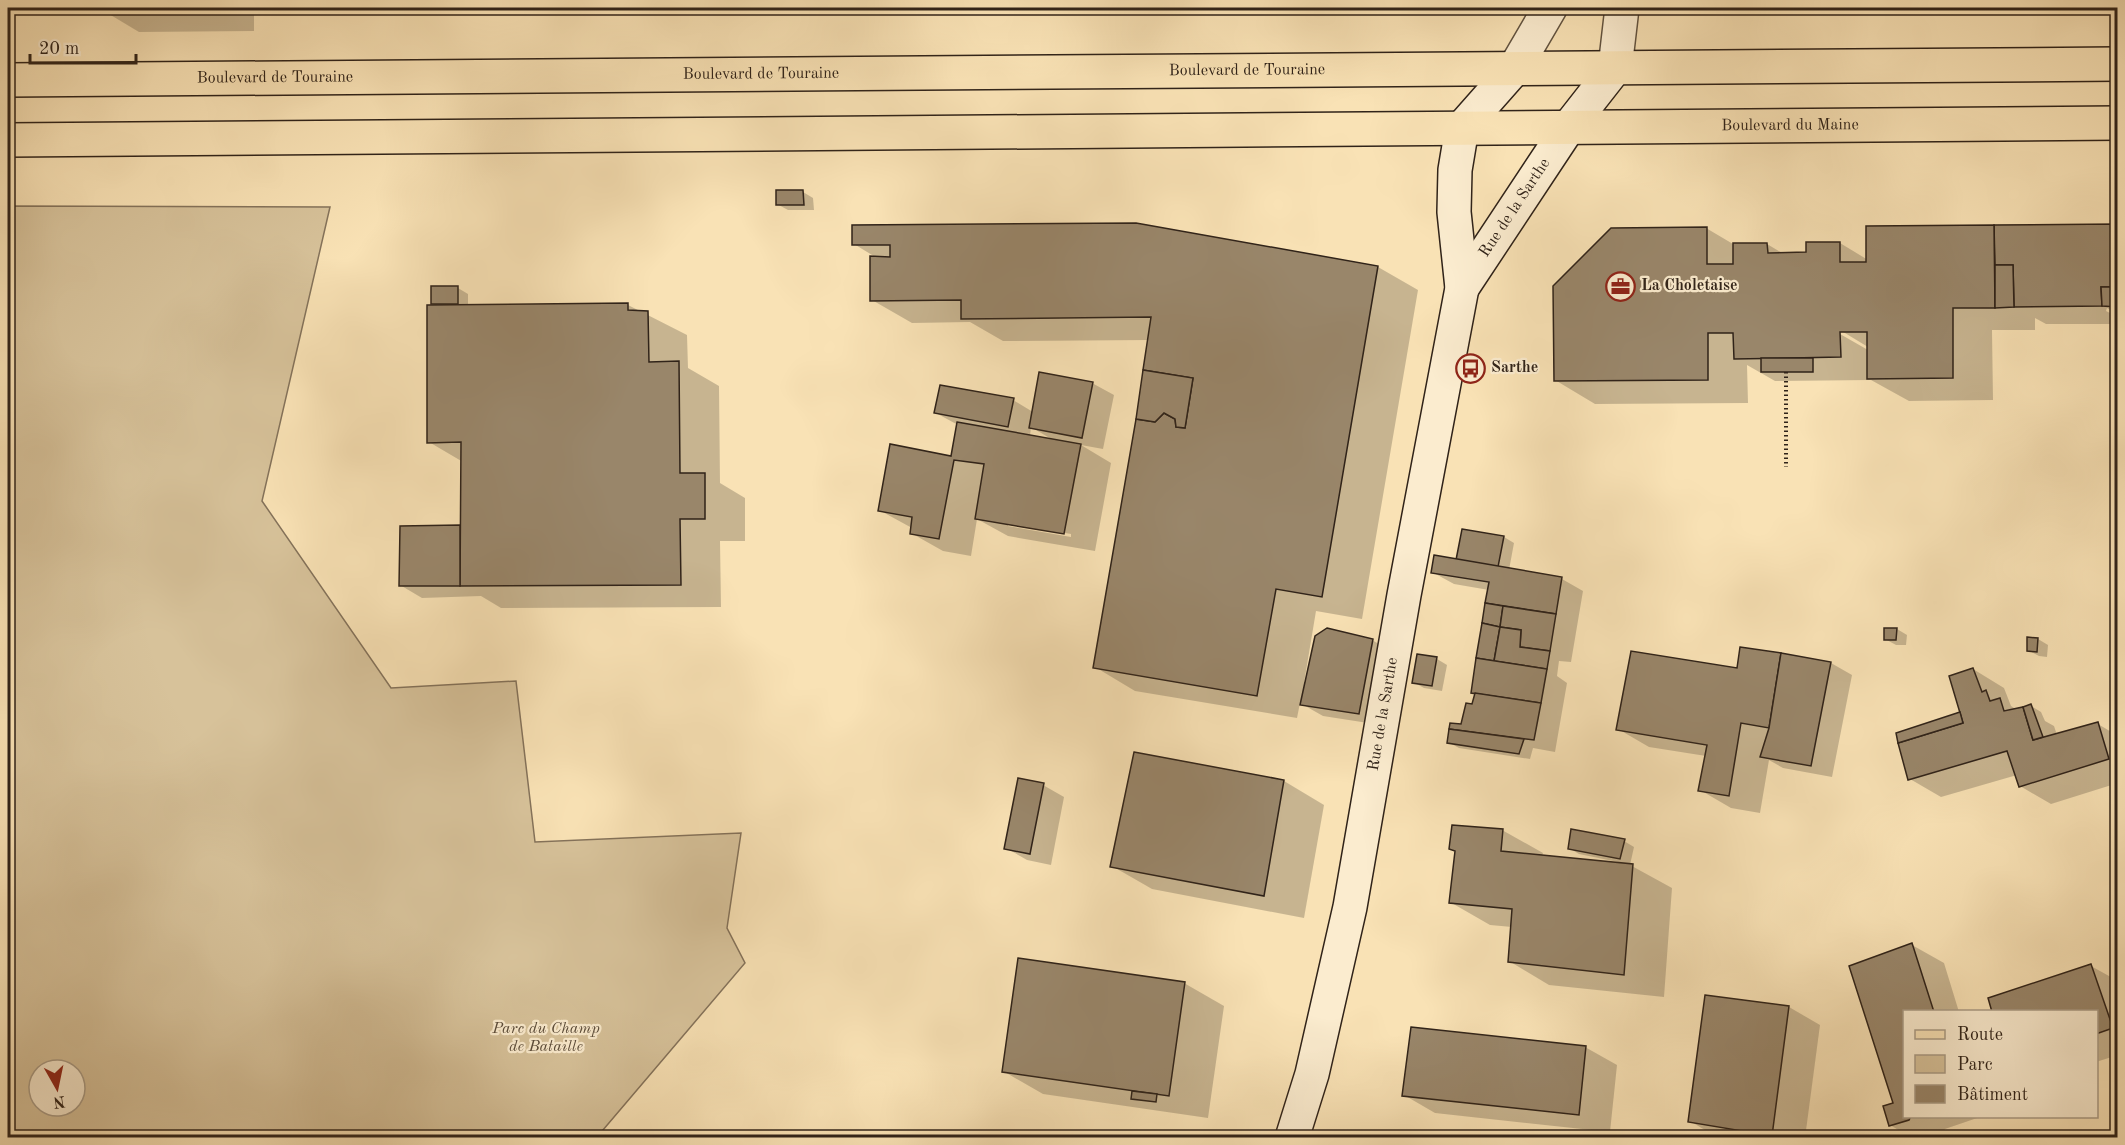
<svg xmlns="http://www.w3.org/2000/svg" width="2125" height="1145" viewBox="0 0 2125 1145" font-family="'Old Standard TT',serif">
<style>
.green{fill:#d7c29a;stroke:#84725a;stroke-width:1.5;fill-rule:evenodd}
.shadow{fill:#0003;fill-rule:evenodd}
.building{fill:#99866a;stroke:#302319;stroke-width:1.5}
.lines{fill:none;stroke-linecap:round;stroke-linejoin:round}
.street-casing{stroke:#625340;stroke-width:36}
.secondary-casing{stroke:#302319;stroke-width:36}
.primary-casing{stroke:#302319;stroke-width:36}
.path{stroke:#302319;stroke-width:4;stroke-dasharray:1.5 3;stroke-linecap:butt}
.street{stroke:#fbeccf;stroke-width:33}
.secondary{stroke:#fbeccf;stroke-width:33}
.primary{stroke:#f9e2b5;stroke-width:33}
.labels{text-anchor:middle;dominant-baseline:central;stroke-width:4.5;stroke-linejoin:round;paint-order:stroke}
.street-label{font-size:16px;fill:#302319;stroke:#fbeccf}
.poi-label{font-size:16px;font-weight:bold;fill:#302319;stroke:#fbeccf;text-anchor:start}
.park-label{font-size:16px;font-style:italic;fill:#5a4b39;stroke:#fbeccf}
</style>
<rect width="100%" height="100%" fill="#f9e2b5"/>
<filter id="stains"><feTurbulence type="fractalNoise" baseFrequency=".00333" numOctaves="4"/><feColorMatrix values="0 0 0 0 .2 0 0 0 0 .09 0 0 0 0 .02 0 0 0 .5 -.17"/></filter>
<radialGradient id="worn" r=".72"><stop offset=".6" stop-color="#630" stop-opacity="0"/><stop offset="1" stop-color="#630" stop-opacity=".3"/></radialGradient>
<path class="green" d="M8,206L330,207L262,501L391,688L516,681L535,842L741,833L727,928L745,963L597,1137H8ZM39,1070H75V1106H39Z"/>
<g class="shadow">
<polygon points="99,8 254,8 254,31 139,32"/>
<polygon points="1766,8 1774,8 1777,12 1775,13"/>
<polygon points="803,192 813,198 814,210 788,210 777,204"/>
<path d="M1994,226H2118V314L2107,308L2106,311L2118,317V324H2046L2035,318V330H1992L1993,400L1909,401L1871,380L1775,381L1747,365L1748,403L1595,404L1555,380L1706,228L1733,244H1767L1784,254L1807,253L1840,243L1868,260V227ZM1835,327L1868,347V350L1833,330Z"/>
<polygon points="854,227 1378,267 1418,290 1362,619 1316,611 1304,683 1372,640 1394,653 1381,725 1323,716 1300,703 1297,718 1135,691 1095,667 1149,340 1003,341 970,322 912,323 872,300 877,258 854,244"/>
<polygon points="458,288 468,294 468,306 628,305 687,335 688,368 719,386 720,483 745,498 745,541 720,541 721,607 501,608 481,596 422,598 400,585 401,527 462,526 463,462 429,442 437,306 432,303"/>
<path d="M1092,383L1114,395L1103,449L1081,445L1111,463L1095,551L1008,536L977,519L971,556L943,551L911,533L912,528L879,510L952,458L958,425L936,413L1013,400L1033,412ZM1031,427L1053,440L1030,436ZM1008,523L1071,534V537L1008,526Z"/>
<polygon points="1463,531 1504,537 1514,543 1509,570 1562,579 1583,591 1571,662 1559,661 1557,676 1567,683 1555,752 1533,748 1530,759 1459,748 1448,742 1451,724 1463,726 1473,706 1489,590 1454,584 1432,572 1457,561"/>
<polygon points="1897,629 1907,635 1906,645 1896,645 1885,639"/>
<polygon points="2038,639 2048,645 2047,657 2039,656 2028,650"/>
<polygon points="1418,656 1437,659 1447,665 1442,691 1424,688 1413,682"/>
<polygon points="1831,663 1852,675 1832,777 1783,768 1769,760 1760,813 1731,808 1700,790 1706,756 1649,747 1618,729 1738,669"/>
<polygon points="1973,669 2004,688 2011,706 2017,710 2031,706 2041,712 2045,721 2054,726 2057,735 2098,724 2118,736 2118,783 2051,804 2020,786 2017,775 1941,797 1910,779 1959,714"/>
<polygon points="1284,781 1324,805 1304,918 1152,889 1112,866"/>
<polygon points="1043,785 1064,797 1051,865 1027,860 1006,848"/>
<polygon points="1502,830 1543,853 1542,856 1617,864 1618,862 1579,854 1569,848 1624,841 1634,847 1630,865 1672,888 1664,997 1549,985 1509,961 1512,927 1490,925 1450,902"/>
<polygon points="1912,945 1944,963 1959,1012 1904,1012 1904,1116 1983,1116 1945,1129 1940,1138 1912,1138 1890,1125 1895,1104 1851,967"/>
<polygon points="2091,966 2118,981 2118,1055 2096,1062 2096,1012"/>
<polygon points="1184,983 1224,1006 1208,1118 1043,1094 1003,1071"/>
<polygon points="1789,1007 1820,1025 1805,1138 1718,1138 1690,1121"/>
<polygon points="1585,1047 1617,1065 1610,1132 1435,1113 1404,1095"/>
</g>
<g class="building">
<polygon points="98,8 214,8 98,10"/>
<polygon points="776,190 803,190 804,205 776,205"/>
<polygon points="1136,223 1378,266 1322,597 1276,589 1257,696 1093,668 1136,419 1155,422 1164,413 1175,419 1176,427 1185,428 1193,378 1143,370 1151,317 961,319 961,300 870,301 870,256 890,257 890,245 852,245 852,225"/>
<polygon points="2118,224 2118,287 2101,287 2102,306 2014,307 2013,265 1995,265 1994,225"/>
<polygon points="1994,225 1995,308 1953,308 1953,378 1867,379 1867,332 1840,332 1841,357 1734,359 1733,333 1708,333 1708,380 1554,381 1553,286 1611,228 1707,227 1707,264 1733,264 1733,243 1767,243 1768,253 1806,252 1806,242 1840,242 1840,262 1866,262 1866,226"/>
<polygon points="1995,265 2013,265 2014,307 1995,308"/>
<rect x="431" y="286" width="27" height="18"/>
<polygon points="2101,287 2118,287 2118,307 2102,306"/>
<polygon points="628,303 628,310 648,311 649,362 679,361 680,473 705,473 705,519 680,519 681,585 460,586 461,442 427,443 427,305"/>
<rect x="1761" y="358" width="52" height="14"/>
<polygon points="1143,370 1193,378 1185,428 1176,427 1175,419 1164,413 1155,422 1136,419"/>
<polygon points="1039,372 1093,382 1082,438 1029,428"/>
<polygon points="940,385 1014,398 1008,427 934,413"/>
<polygon points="957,422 1081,444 1064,534 975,519 984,464 954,460 939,539 910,534 912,517 878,511 890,444 951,456"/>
<polygon points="460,525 460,586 399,586 400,526"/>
<polygon points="1462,529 1504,536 1498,567 1456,560"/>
<polygon points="1434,555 1562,577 1556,614 1485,603 1489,582 1431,573"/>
<polygon points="1485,603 1503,606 1500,627 1482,623"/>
<polygon points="1503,606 1556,614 1550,651 1520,647 1521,630 1500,627"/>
<polygon points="1482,623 1500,627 1494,661 1476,658"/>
<polygon points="1500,627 1521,630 1520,647 1550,651 1547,669 1494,661"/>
<polygon points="1327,628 1373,639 1359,714 1300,705 1315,636"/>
<polygon points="1884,628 1897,628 1896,640 1884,640"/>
<polygon points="2027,637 2038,638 2037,652 2027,651"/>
<polygon points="1740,647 1781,653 1769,728 1741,723 1729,796 1698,791 1707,745 1616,730 1631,651 1737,668"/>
<polygon points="1781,653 1831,662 1811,766 1760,757 1769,728"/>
<polygon points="1417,654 1437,657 1432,686 1412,683"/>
<polygon points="1476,658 1547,669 1541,703 1471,693"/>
<polygon points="1973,668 1982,692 1986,690 1990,701 2000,698 2004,711 2023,707 2033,740 2098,722 2109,759 2019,787 2007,751 1908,780 1898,743 1963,723 1949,676"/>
<polygon points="1475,693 1541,703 1534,740 1449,729 1450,723 1461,724 1466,703 1472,704"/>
<polygon points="2031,704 2043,737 2033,740 2023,707"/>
<polygon points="1960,712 1963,723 1898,743 1896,733"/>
<polygon points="1449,729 1524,739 1519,754 1447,743"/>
<polygon points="1134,752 1284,780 1264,896 1110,867"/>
<polygon points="1018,778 1044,783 1030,854 1004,849"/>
<polygon points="1452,825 1503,829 1501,851 1633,864 1624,975 1508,962 1512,909 1449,903 1455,851 1449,849"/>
<polygon points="1571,829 1625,839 1620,859 1568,849"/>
<polygon points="1912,943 1934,1012 1904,1012 1904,1116 1911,1116 1909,1120 1889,1126 1883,1106 1893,1103 1849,966"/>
<polygon points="1018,958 1185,982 1169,1096 1002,1072"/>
<polygon points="2091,964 2113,1028 2096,1034 2096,1012 1992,1012 1988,998"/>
<polygon points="1705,995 1789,1006 1772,1136 1688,1122"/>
<polygon points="1411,1027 1586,1046 1579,1115 1402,1096"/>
<polygon points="1132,1091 1157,1094 1156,1102 1131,1099"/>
</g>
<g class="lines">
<defs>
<g id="street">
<polyline points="1515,68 1550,8"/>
<polyline points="1615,68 1622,8"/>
</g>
<g id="secondary">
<path id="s1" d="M1462,288L1568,128L1615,68"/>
<path id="s2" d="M1292,1138L1312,1074L1350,907L1404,595L1462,288L1454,212L1455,170L1462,128L1515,68"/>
</g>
<g id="primary">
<path id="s3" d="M8,80L2118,64"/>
<path id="s4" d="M8,140L2118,123"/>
</g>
</defs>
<use href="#street" class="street-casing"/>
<use href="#secondary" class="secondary-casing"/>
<use href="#primary" class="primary-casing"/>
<polyline class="path" points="1786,372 1786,467"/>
<use href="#street" class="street"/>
<use href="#secondary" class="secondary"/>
<use href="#primary" class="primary"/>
</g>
<defs>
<symbol id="office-ring" viewBox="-11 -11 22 22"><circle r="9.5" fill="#fbeccf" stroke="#8f2418" stroke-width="1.5"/><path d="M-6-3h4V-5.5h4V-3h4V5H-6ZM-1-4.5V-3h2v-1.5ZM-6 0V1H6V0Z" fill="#8f2418"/></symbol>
<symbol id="bus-ring" viewBox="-11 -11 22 22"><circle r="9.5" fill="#fbeccf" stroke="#8f2418" stroke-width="1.5"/><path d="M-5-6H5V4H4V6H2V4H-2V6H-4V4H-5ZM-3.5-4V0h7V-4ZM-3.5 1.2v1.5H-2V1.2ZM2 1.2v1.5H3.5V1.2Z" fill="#8f2418"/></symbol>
</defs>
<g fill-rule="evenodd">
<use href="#office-ring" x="1604" y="270" width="33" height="33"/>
<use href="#bus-ring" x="1454" y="352" width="33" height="33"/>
</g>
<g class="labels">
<g class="street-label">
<text stroke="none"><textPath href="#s3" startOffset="1239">Boulevard de Touraine</textPath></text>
<text stroke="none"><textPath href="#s3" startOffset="753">Boulevard de Touraine</textPath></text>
<text stroke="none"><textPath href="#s3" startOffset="267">Boulevard de Touraine</textPath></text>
<text stroke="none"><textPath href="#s4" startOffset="1782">Boulevard du Maine</textPath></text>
<text stroke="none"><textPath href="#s1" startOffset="96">Rue de la Sarthe</textPath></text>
<text stroke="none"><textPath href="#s2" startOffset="434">Rue de la Sarthe</textPath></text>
</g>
<g class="poi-label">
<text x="1641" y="286">La Choletaise</text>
<text x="1491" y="368">Sarthe</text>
</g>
<g class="park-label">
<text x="546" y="1029">Parc du Champ<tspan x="546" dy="18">de Bataille</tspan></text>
</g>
</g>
<rect width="2125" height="1145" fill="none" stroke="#f9e2b5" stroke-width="30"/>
<rect x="9" y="9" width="2107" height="1127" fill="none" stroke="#302319" stroke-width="3"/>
<rect x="15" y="15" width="2095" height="1115" fill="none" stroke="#302319" stroke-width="1.5"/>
<rect x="1903" y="1010" width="195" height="108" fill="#fbeccf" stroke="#aa9c86" stroke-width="1.5"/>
<rect x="1915" y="1030" width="30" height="9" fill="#f9e2b5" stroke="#aa9c86" stroke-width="1.5"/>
<text x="1957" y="1040" font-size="18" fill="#302319">Route</text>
<rect x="1915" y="1055" width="30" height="18" fill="#d7c29a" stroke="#aa9c86" stroke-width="1.5"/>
<text x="1957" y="1070" font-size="18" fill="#302319">Parc</text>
<rect x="1915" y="1085" width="30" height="18" fill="#99866a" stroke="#aa9c86" stroke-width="1.5"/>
<text x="1957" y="1100" font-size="18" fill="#302319">Bâtiment</text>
<g transform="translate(57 1088) rotate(171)"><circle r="28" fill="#fbeccf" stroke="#aa9c86" stroke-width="1.5"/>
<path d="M0-4.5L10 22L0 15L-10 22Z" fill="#8f2418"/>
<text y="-9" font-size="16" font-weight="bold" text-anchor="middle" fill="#302319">N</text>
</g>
<path d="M30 54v9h106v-9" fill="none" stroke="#302319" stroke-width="3"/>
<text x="39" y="54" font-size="18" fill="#302319" stroke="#fbeccf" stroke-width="4.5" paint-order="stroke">20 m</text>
<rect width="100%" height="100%" filter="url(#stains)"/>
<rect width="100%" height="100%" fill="url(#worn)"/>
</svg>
